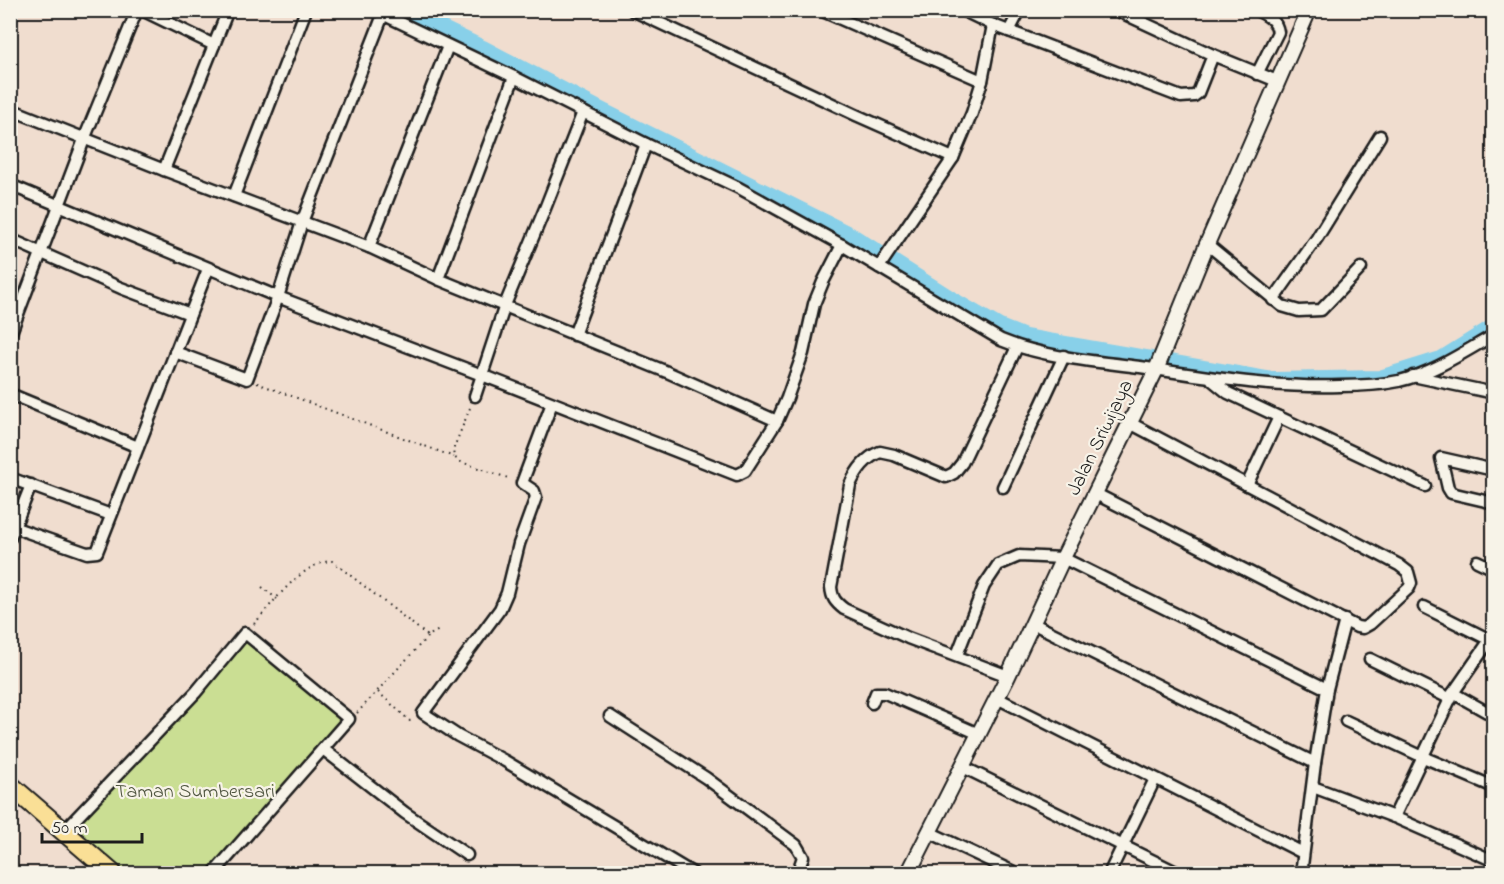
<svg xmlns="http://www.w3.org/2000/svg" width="1504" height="884" viewBox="0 0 1504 884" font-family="'Indie Flower',sans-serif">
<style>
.green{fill:#cade93;stroke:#737d58;stroke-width:1.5}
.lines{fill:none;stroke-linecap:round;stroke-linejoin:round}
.canal{stroke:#88d0e9;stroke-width:14}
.minor-casing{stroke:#1c1c1c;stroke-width:15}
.tertiary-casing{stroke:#1c1c1c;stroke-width:18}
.trunk-casing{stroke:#1c1c1c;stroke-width:22}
.path{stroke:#1c1c1c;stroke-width:2;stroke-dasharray:1.5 4.5;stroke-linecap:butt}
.minor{stroke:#f7f3e8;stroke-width:10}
.tertiary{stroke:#f7f3e8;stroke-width:14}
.trunk{stroke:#fadf96;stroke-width:18}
.labels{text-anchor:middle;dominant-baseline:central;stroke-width:4.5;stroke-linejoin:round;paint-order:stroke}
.street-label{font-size:20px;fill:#1c1c1c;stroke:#f7f3e8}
.park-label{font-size:20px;fill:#505640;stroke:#f7f3e8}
</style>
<rect width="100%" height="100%" fill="#f0ddcf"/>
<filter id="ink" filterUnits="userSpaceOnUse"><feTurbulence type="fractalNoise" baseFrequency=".0167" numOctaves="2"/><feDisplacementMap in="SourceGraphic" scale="12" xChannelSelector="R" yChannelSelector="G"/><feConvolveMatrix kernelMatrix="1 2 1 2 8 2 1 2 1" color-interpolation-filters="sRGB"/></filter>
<g filter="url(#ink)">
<polygon class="green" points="248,636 350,720 214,873 114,873 66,832"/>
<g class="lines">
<polyline class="canal" points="406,10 483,47 601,109 851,234 955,300 1000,326 1025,336 1272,379 1380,377 1441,358 1494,325"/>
<defs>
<g id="minor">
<polyline points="142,10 214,45"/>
<path d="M374,10L514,77L646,144L739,188L842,245L1001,340C1045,358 1094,361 1140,367C1209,377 1269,388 1340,386C1359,386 1380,385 1399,381C1433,373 1464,352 1494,335"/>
<polyline points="632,10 856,115 953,158"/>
<polyline points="820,10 982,81"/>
<polyline points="962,10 993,25 1181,97 1194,96 1198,93 1213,55"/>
<polyline points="1116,10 1213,55 1277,81"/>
<path d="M1257,10C1267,16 1276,19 1278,32L1257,74"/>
<polyline points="1009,31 1020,10"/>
<polyline points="10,109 164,170 369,247 438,279 667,372 777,421"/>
<polyline points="164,170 228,10"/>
<polyline points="10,185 278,297 482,375 737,475 745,471 777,421 787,398 803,353 814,304 823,282 842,245"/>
<polyline points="234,196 306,10"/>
<polyline points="10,239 121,288 190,314"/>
<polyline points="1207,244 1282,306 1299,311 1321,310 1361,268"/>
<polyline points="369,247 448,46"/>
<polyline points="879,267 953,158 972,113 982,81 993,25"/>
<polyline points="438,279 514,77"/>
<polyline points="1273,300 1317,238 1380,136"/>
<polyline points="10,335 85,137 137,10"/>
<polyline points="574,335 646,144"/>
<polyline points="175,352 247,379 278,297 302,222 383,15"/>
<polyline points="1413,376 1494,393"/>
<polyline points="1212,380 1228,393 1279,417"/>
<polyline points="10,394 138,447"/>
<polyline points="475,396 505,305 546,206 583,112"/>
<polyline points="552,403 522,483 534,491 536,497 519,544 507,593 500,609 423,713 458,736 505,761 694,874"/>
<polyline points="1494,470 1441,458 1448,488 1451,493 1494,503"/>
<polyline points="10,478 111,515"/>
<polyline points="1247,485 1279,417 1425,486"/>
<polyline points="1003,487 1064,356"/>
<polyline points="1096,494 1357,627 1363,628 1370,624 1409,588 1411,583 1408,572 1399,565 1130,423"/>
<polyline points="10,526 87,553 97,552 208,269"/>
<polyline points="10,538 31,485"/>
<polyline points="1477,561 1494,569"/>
<polyline points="1424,607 1490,640"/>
<polyline points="1032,623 1315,763"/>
<polyline points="957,655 984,586 998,565 1019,556 1063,558 1327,689"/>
<polyline points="1370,659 1451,699"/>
<path d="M1008,676L908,638L844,609C835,602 832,598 831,587L850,485C856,471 865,458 880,452L894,455L946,477L954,473L962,463L1017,347"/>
<polyline points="1453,693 1494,716"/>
<polyline points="997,698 1303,853"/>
<polyline points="872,703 876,693 885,693 979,734"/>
<polyline points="610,716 706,778 796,845 803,857 797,874"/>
<polyline points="1346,721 1423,757 1494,787"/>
<polyline points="323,749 405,813 467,855"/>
<polyline points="963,767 1180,874"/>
<polyline points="1313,787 1394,817 1494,861"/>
<polyline points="1394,817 1453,693 1494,634"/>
<polyline points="64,831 196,692 245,633 349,719 213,874"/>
<polyline points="929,832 1018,874"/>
<polyline points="1109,874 1155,779"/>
<polyline points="1301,874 1315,763 1327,689 1345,620"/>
</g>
<polyline id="tertiary" points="908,874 1008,676 1063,558 1156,370 1207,244 1309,10"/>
<polyline id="trunk" points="10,785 113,874"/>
</defs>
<use href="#minor" class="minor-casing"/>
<use href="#tertiary" class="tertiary-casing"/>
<use href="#trunk" class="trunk-casing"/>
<g class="path">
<polyline points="257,383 454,457"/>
<polyline points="470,408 453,450 454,457 461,462 511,479"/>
<polyline points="262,587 277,599"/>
<path d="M254,624C273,603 302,562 332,561L428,636"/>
<polyline points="378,692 410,721 414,720"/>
<polyline points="357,713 428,636 439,630"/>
</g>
<use href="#minor" class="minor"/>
<use href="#tertiary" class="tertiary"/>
<use href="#trunk" class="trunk"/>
</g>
</g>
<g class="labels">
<g class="street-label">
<text transform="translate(1101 438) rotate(-64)">Jalan Sriwijaya</text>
</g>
<g class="park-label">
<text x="195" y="792">Taman Sumbersari</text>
</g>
</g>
<rect width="1504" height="884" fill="none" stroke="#f7f3e8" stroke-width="36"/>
<rect x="18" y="18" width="1468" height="848" fill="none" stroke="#1c1c1c" stroke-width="2" filter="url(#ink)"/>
<path d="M42 833v9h100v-9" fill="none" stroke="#1c1c1c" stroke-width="3"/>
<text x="51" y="833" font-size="18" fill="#1c1c1c" stroke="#f7f3e8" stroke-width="4.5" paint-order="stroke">50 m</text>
</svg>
